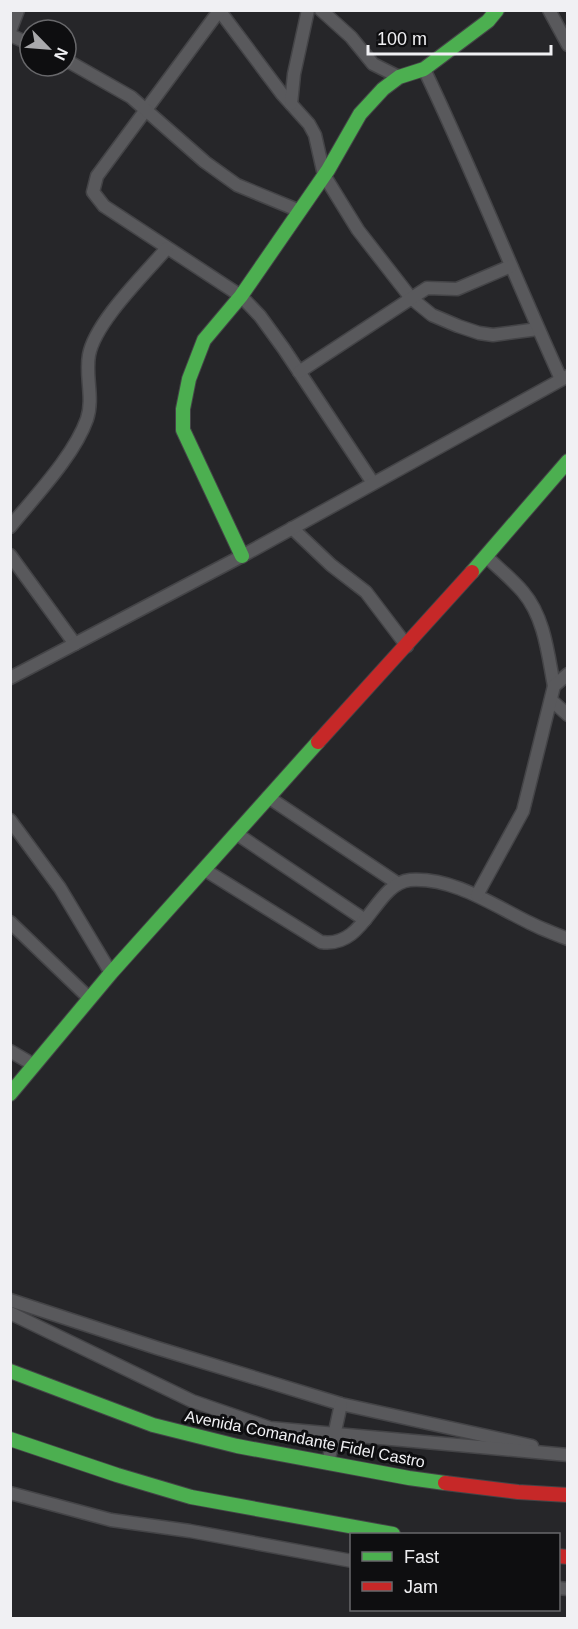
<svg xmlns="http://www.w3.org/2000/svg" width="578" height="1629" viewBox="0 0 578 1629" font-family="Arial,sans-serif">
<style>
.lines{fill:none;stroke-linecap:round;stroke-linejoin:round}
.street-casing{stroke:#444447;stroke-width:15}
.fast-casing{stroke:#444447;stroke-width:16}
.jam-casing{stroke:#444447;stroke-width:16}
.street{stroke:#59595c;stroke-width:12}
.fast{stroke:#4caf50;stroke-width:14}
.jam{stroke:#c62828;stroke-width:14}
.labels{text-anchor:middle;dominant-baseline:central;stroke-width:6;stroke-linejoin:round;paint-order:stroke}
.street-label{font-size:16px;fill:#f0f0f3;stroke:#0e0e10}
</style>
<rect width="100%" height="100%" fill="#262629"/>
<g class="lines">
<defs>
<g id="street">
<polyline points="219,10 282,94 309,124 315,135 324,175 358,230 411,298 432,315 458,326 479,333 493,335 538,329"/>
<polyline points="321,10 351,37 373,64 399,77"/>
<polyline points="549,10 568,45"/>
<polyline points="219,11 97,176 93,192 104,206 241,296 260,316 284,349 373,483"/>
<polyline points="10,31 18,10"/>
<polyline points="10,35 30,44"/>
<polyline points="66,60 131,97 205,162 237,185 300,211"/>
<path d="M424,69C473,171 514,276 561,379"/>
<polyline points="291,104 294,74 308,10"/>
<polyline points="299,372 427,288 457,289 511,266"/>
<path d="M10,527C35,496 74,456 87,419C94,398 85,376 89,355C95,322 145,274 167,248"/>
<polyline points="292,528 331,565 366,592 407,646"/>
<polyline points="10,555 75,644"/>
<path d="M486,556C498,568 512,579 523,592C545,618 548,655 554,686"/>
<polyline points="10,678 242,556 568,376"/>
<polyline points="551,700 568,715"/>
<polyline points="268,797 397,883"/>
<polyline points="10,820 60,888 111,973"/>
<polyline points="237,834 365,920"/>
<path d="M205,870L321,942C366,949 374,884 410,880C453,877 493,905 530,923C542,929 555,934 568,939"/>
<polyline points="477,895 523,811 554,686 568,674"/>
<polyline points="10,922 89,998"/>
<polyline points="10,1051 34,1065"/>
<polyline points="10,1300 157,1348 341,1404 532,1446"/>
<polyline points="10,1313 192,1401 270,1428 568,1455"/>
<polyline points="328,1463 341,1404"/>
<polyline points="10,1493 111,1520 190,1531 352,1561"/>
<polyline points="558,1588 568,1589"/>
</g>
<g id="fast">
<polyline points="242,556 183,430 183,409 189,379 204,340 241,296 328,170 360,114 383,89 399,77 424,69 488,21 497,10"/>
<polyline points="472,572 568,461"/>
<polyline points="10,1094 111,973 318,742"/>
<polyline points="10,1371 153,1425 237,1446 409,1478 445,1483"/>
<polyline points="10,1439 117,1475 191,1497 393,1534"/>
</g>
<g id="jam">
<polyline points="318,742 472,572"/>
<polyline points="445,1483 518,1492 568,1495"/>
<polyline points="558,1556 568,1557"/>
</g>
</defs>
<use href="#street" class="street-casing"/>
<use href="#fast" class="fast-casing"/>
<use href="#jam" class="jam-casing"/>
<use href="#street" class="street"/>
<use href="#fast" class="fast"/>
<use href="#jam" class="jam"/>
</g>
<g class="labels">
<g class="street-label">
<text transform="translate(305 1439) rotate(11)">Avenida Comandante Fidel Castro</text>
</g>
</g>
<rect width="578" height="1629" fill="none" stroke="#f0f0f3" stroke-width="24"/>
<rect x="350" y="1533" width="210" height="78" fill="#0e0e10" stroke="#68686b" stroke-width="1.5"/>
<rect x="362" y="1552" width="30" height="9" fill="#4caf50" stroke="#68686b" stroke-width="1.5"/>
<text x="404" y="1563" font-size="18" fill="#f0f0f3">Fast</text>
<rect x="362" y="1582" width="30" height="9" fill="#c62828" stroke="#68686b" stroke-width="1.5"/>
<text x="404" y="1593" font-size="18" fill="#f0f0f3">Jam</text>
<g transform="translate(48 48) rotate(115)"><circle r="28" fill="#0e0e10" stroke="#68686b" stroke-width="1.5"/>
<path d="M0-4.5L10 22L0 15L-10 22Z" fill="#a9a9ac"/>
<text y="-9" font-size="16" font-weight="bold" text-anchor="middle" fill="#f0f0f3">N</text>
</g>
<path d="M368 45v9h183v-9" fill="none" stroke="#f0f0f3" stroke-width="3"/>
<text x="377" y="45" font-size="18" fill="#f0f0f3" stroke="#0e0e10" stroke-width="4.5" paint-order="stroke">100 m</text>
</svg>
